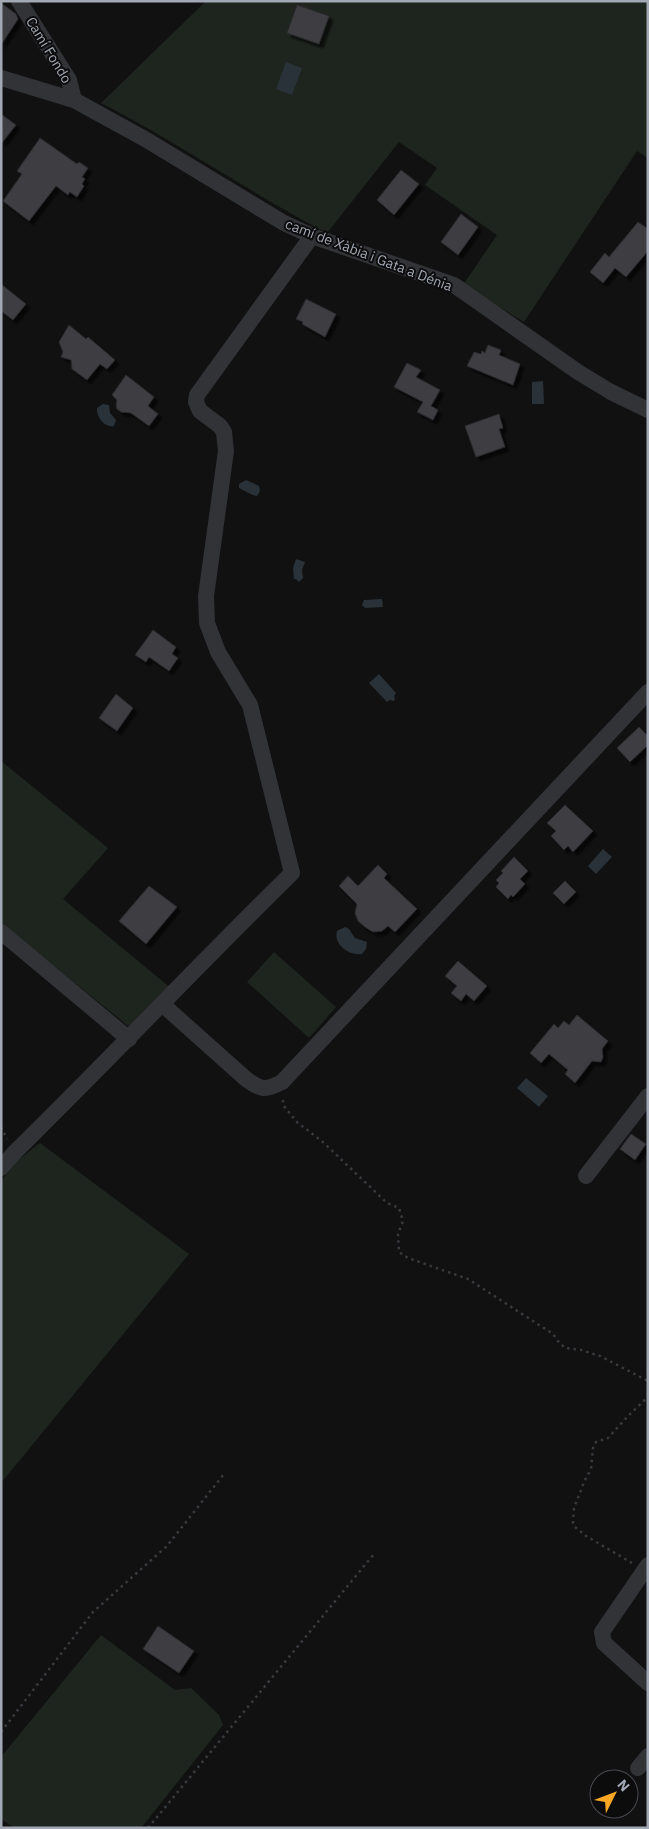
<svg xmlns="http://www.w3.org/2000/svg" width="649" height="1829" viewBox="0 0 649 1829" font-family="'IBM Plex Sans',sans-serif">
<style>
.green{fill:#1d251e}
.water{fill:#293238}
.building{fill:#3d3e42;stroke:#2b2b2e;filter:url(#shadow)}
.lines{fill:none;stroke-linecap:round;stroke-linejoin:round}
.path{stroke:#383a3e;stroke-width:2.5;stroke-dasharray:2.5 4;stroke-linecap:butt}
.minor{stroke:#323337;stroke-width:16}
.labels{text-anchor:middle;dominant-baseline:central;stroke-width:4;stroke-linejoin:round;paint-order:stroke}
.street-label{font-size:14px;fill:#a2a8b4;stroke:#0c0c0d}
</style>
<defs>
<filter id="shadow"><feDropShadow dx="4" dy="4" stdDeviation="1" flood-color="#0009"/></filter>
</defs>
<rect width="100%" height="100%" fill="#111112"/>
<g class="green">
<path d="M206,1H648V158L637,151L524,322L463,285L497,235L425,185L437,168L399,142L327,233C250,193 179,143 101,103Z"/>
<polygon points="1,761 108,848 63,899 172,989 138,1023 128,1026 1,923"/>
<polygon points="274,952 336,1007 309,1038 247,982"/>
<polygon points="40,1143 189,1254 1,1483 1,1181 18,1160"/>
<polygon points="101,1635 175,1690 191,1688 219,1715 223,1725 141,1828 14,1828 1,1819 1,1757"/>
</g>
<g class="water">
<polygon points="286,62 302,68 292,95 276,89"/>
<polygon points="543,381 544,404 532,404 532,382"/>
<path d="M103,404L109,405L110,413L116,420L114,426C105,428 96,417 97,408Z"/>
<path d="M246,480L259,486L260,491L257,496C253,496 243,490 239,488V484Z"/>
<polygon points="296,559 305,562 302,570 303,578 299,582 296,579 294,579 293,568"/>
<polygon points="382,599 383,607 365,608 362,605 364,600"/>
<polygon points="379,674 396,693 394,696 395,699 394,701 390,700 387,702 369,683"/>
<polygon points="603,849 612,857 596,874 588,866"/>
<path d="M345,927L349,929L355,938L367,942L366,949L362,954C350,956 333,945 337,931Z"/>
<polygon points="526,1078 548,1096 539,1107 517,1088"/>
</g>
<g class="building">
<polygon points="1,3 16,14 18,19 1,45"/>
<polygon points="297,5 329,16 319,44 287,33"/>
<polygon points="1,114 16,125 1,144"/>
<polygon points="40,138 77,164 79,162 88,168 82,177 85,179 82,184 84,186 77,197 70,192 68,195 56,186 29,221 3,201 22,174 17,171"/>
<polygon points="401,170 419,184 394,215 377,200"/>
<polygon points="461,214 478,227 458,255 441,242"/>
<polygon points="638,222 648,229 648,251 626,277 615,268 603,283 590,272 605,253 609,257"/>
<polygon points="1,284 26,304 13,320 1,311"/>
<polygon points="306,299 336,314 325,337 302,324 303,322 296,319"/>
<polygon points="69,325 86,339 88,337 115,360 107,369 100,364 87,380 72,369 71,360 61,357 63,352 59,342"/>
<polygon points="488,345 501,350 499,355 520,364 513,385 467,366 474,352 481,354 482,351 485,353"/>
<polygon points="407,363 421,370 416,377 440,390 431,406 438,410 433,420 417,412 423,402 394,387"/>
<polygon points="126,375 154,397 148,406 158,414 149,426 131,413 121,412 117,409 116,405 117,400 112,395"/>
<polygon points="499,414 503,428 499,429 505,447 476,457 465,426"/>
<polygon points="153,630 176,647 172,654 178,658 169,671 149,657 146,662 135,655"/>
<polygon points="116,694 133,708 117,731 99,718"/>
<polygon points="639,727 648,736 648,745 630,762 617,748"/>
<polygon points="565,805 593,831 573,852 568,846 564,850 551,836 556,831 547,823"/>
<polygon points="514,857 528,871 520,879 525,884 513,897 511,895 508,899 496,887 499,883 496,880 503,873 501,871"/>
<polygon points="378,865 387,874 384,878 417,909 395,932 388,926 382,931 373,932 365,927 358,921 355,913 357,904 339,886 348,876 358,886"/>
<polygon points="565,881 576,892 564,904 553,893"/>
<polygon points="149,886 177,907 146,944 119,921"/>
<polygon points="458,961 487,986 474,1001 466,994 461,1001 451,993 457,986 445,976"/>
<polygon points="577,1015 608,1041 602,1049 603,1057 601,1062 592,1061 575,1083 565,1074 568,1070 549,1054 541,1063 530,1053 554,1024 558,1028 564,1021 569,1025"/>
<polygon points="631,1134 646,1144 635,1160 620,1149"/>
<polygon points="158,1626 194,1651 179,1673 143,1649"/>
</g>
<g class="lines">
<g class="path">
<polyline points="283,1100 283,1105 297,1122 324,1143 387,1203 399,1208 403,1221 398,1234 399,1252 408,1258 468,1279 553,1334 557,1340 565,1348 581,1350 600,1356 648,1381"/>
<polyline points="1,1127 7,1139"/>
<polyline points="632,1563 586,1536 575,1527 573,1523 574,1508 584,1482 591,1469 593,1448 596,1442 608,1438 628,1416 648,1397"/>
<polyline points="1,1732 93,1612 167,1546 224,1474"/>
<polyline points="148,1828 374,1554"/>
</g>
<g class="minor">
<polyline points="19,1 69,80 74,100"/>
<polyline points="1,78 74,100 145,139 284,223 312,236 454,285 578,372 611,392 648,410"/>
<polyline points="1,932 129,1039"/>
<path d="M162,1004L246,1079C261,1090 265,1091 282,1082L648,692"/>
<path d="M1,1168L14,1153C108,1061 198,965 292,873L250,705L218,652L207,623L206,596L226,451L224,432L220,426L200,411L196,402L197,395L312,236"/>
<polyline points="586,1176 648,1096"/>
<polyline points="648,1565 602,1632 604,1643 648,1683"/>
<polyline points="638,1768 648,1756"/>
</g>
</g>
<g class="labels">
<g class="street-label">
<text transform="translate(49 50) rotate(59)">Camí Fondo</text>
<text transform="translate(369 255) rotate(21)">camí de Xàbia i Gata a Dénia</text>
</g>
</g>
<rect width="649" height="1829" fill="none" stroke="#a2a8b4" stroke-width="5"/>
<g transform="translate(614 1794) rotate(48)"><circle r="24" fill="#0c0c0d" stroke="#484a50"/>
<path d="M0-4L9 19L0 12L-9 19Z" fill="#f7a724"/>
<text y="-8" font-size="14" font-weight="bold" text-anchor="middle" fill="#a2a8b4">N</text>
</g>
</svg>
